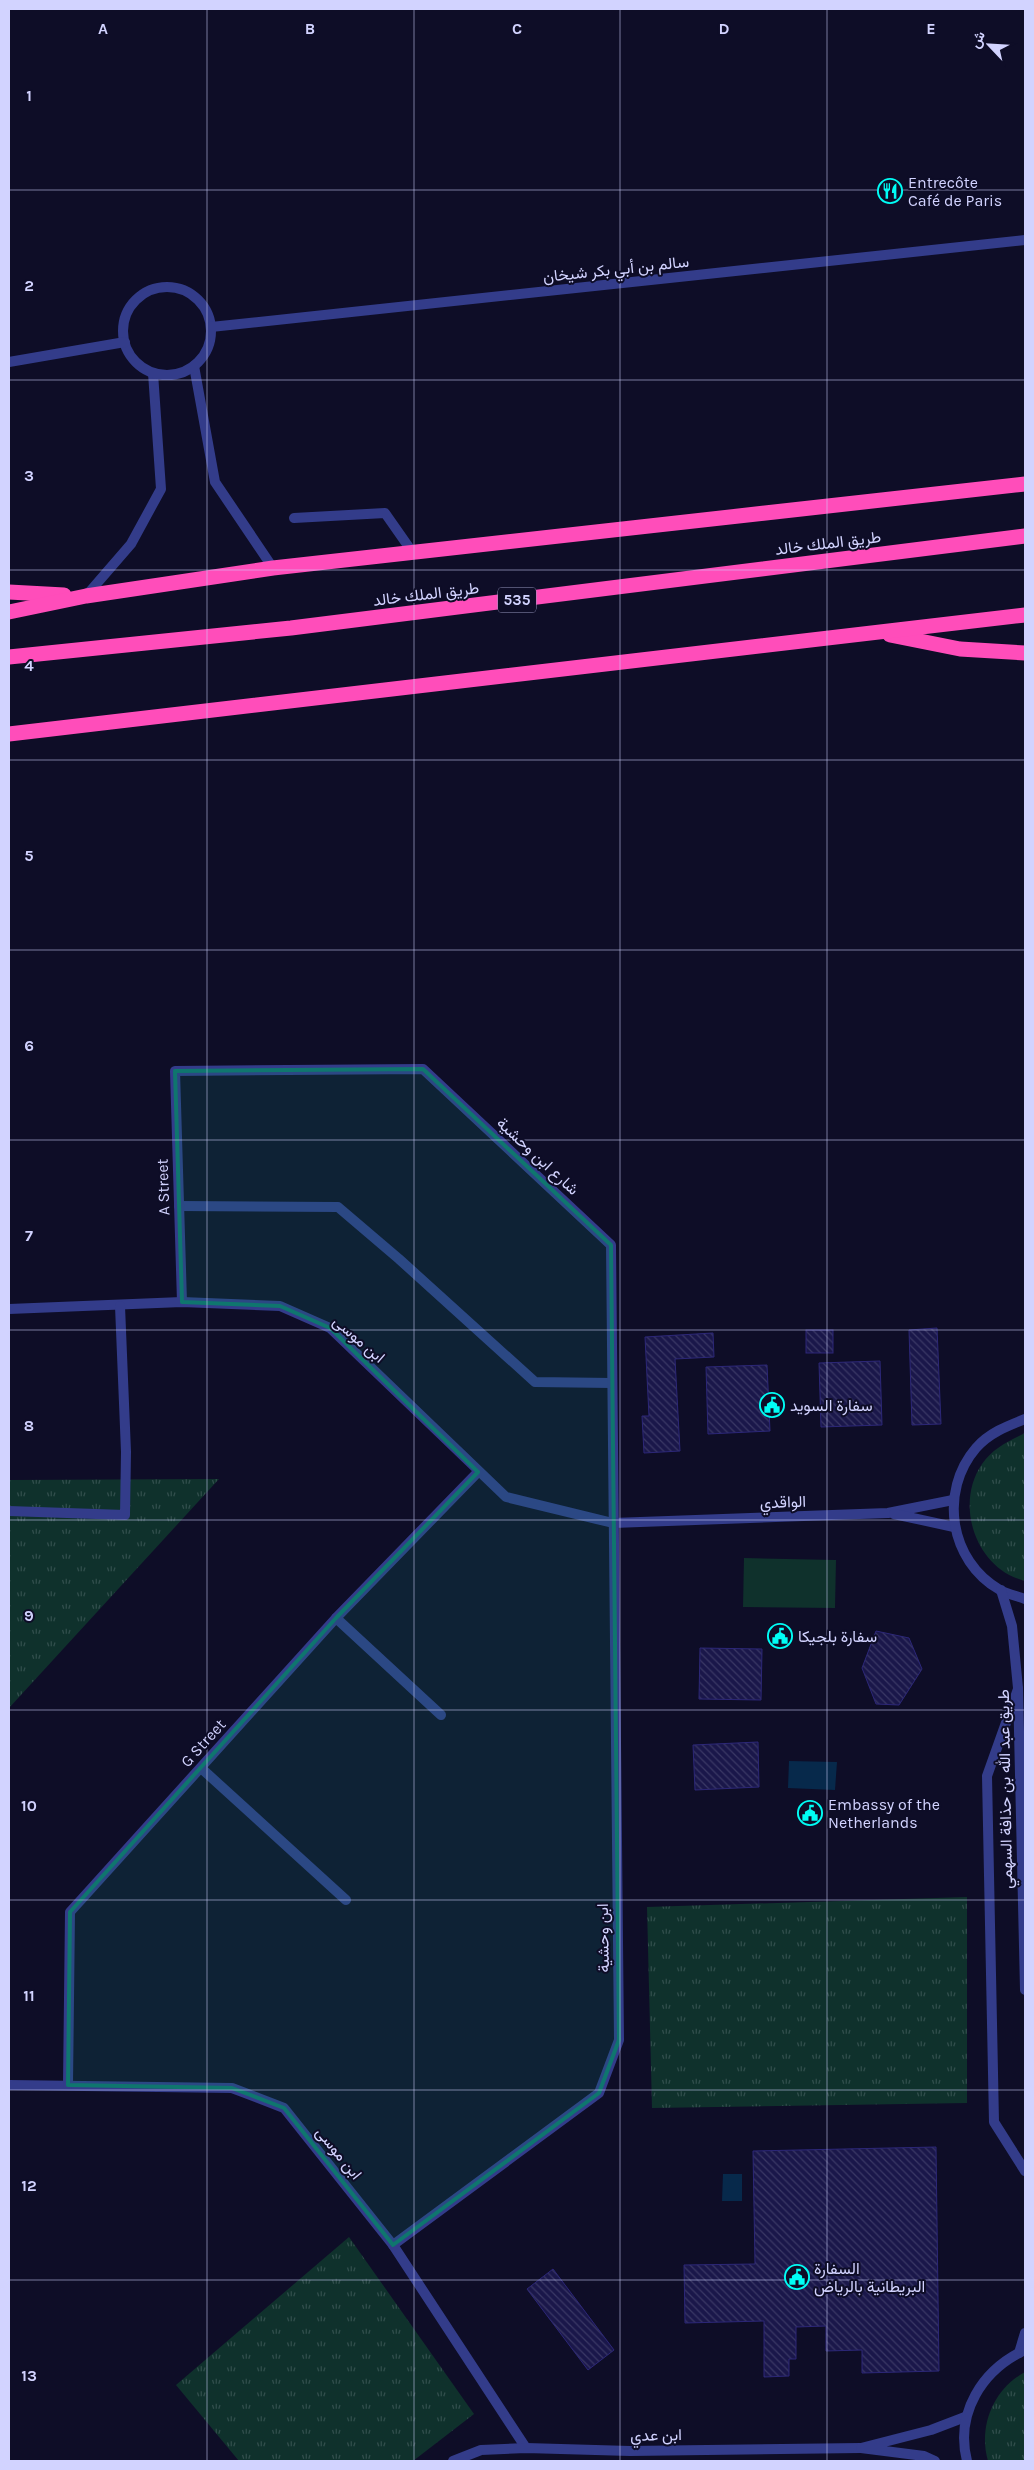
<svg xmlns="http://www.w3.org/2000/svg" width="1034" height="2470" viewBox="0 0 1034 2470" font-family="Karla,Vazirmatn,sans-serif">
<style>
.grass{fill:url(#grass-tufts)}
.garden{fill:#0f312c}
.water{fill:#07294b}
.building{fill:url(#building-back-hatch);stroke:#2c2778}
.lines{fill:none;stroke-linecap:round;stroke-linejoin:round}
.service{stroke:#333c8a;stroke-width:10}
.minor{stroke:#333c8a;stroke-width:10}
.tertiary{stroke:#333c8a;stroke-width:10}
.motorway{stroke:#ff4dba;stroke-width:15}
.marked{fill:#0f766e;fill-opacity:0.2;stroke:#0f766e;stroke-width:4;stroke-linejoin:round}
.grid{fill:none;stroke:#d2d3ff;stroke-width:1;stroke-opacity:0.55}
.labels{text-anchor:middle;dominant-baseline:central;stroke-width:4;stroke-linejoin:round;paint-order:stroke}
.shield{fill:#0e0d27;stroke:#9798be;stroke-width:1}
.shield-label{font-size:15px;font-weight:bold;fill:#d2d3ff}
.poi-label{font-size:16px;fill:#d2d3ff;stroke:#0e0d27;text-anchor:start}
.street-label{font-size:16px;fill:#d2d3ff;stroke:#0e0d27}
.grid-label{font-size:16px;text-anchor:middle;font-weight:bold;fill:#d2d3ff;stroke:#0e0d27;stroke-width:4;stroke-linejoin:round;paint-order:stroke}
</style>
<defs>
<pattern id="grass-tufts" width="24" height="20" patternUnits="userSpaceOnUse" patternTransform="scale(1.25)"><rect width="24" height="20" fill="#0f312c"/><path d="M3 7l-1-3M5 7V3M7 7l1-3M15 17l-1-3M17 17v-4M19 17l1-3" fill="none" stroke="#314e4c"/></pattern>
<pattern id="building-back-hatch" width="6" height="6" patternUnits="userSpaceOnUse" patternTransform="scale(1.25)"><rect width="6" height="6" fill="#1a174a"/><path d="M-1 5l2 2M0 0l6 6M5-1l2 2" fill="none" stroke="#3a3865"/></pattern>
</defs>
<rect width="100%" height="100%" fill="#0e0d27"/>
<g class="grass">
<path d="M1025,1433V1581C976,1569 954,1505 982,1464C993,1448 1009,1441 1025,1433Z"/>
<polygon points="219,1479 9,1708 9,1480"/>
<polygon points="967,1897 967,2103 652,2108 647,1907"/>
<polygon points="349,2237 474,2414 413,2461 239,2461 176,2385"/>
<path d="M1025,2372V2461H988C978,2427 993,2389 1025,2372Z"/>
</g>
<polygon class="garden" points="744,1558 836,1560 835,1608 743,1607"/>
<g class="water">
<polygon points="789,1761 837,1762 835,1790 788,1788"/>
<polygon points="723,2174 742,2174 742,2201 722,2201"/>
</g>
<g class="building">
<polygon points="937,1328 941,1424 912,1425 909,1330"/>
<rect x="806" y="1330" width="27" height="23"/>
<polygon points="713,1333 714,1357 675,1359 680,1451 644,1453 642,1416 649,1416 645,1337"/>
<polygon points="880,1361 882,1425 821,1427 819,1363"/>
<polygon points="767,1365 770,1431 708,1434 706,1367"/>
<polygon points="876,1631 909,1638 922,1669 899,1705 876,1704 862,1668"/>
<polygon points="700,1648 762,1649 761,1700 699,1699"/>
<polygon points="758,1742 759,1787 695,1790 693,1745"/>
<polygon points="936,2147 939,2371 862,2373 862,2350 826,2351 826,2326 796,2327 796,2359 789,2359 789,2376 764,2377 764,2321 685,2323 684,2265 755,2264 753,2151"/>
<polygon points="553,2269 614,2350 588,2370 527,2289"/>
</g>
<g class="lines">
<g class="service">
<polyline points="194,366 215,482 273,568"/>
<polyline points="294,518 385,513 413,553"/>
<polyline points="86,596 131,544 161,489 153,373"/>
<polyline points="336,1618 441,1715"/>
<polyline points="201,1768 346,1900"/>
</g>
<g class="minor">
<circle cx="167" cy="331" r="44"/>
<polyline points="211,327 1025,240"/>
<polyline points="9,362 125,342"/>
<polyline points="179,1206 338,1207 399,1259 535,1382 612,1383"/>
<polyline points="182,1302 175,1071 423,1069 611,1245 619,2040 599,2093 393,2245"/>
<polyline points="9,1309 182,1302 280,1306 330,1328 506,1497 613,1523 888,1513 953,1500"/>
<polyline points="9,1511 125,1515 126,1452 120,1306"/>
<polyline points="894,1514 954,1527"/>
<polyline points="1018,1689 987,1776 994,2122 1025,2171"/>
<polyline points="9,2085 232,2088 284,2108 393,2245 526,2448"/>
<polyline points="68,2085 70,1912 336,1618 478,1472"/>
<polyline points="453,2461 481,2450 526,2448 630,2451 861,2448"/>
<polyline points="935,2461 924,2456 861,2448 931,2430 965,2417"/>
</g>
<g class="tertiary">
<path d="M1025,1419C1007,1426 989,1433 976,1448C939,1491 949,1561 1000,1590C1007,1594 1017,1596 1025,1599"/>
<polyline points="1001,1590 1012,1626 1018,1688 1025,1990"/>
<polyline points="1019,2353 1025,2333"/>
<path d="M967,2461C955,2413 982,2370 1025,2350"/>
</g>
<g class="motorway">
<polyline points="9,592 64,595"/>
<polyline points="9,612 86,596 273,568 1025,484"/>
<polyline points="890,635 960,649 1025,653"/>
<polyline points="9,657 291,628 1025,536"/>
<polyline points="9,734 1025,615"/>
</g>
</g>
<path class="marked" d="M423,1069L611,1245L619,2040L599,2093L393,2245L284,2108L232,2088L68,2085L70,1912L336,1618L478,1472L330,1328L280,1306L182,1302L175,1071Z"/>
<path class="grid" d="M207,9V2461M414,9V2461M620,9V2461M827,9V2461M9,190H1025M9,380H1025M9,570H1025M9,760H1025M9,950H1025M9,1140H1025M9,1330H1025M9,1520H1025M9,1710H1025M9,1900H1025M9,2090H1025M9,2280H1025"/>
<defs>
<symbol id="restaurant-ring" viewBox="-11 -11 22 22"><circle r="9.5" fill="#0e0d27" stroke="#00fdf5" stroke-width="1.5"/><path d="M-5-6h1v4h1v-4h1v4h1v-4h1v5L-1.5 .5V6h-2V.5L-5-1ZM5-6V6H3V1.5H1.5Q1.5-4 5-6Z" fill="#00fdf5"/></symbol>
<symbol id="civic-ring" viewBox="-11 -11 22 22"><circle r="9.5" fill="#0e0d27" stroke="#00fdf5" stroke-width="1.5"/><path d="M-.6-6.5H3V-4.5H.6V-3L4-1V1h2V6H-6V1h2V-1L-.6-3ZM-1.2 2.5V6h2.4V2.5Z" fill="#00fdf5"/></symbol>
</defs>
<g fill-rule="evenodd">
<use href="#restaurant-ring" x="876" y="177" width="28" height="28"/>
<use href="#civic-ring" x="758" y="1391" width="28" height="28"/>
<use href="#civic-ring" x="766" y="1622" width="28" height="28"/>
<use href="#civic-ring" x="796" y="1799" width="28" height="28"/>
<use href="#civic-ring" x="783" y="2263" width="28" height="28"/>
</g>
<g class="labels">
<rect class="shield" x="498" y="587.5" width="38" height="25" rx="4"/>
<g class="shield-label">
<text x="517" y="600">535</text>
</g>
<g class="poi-label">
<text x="908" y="182">Entrecôte<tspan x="908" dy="18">Café de Paris</tspan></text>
<text x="790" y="1405">سفارة السويد</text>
<text x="798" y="1636">سفارة بلجيكا</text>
<text x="828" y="1804">Embassy of the<tspan x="828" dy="18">Netherlands</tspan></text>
<text x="814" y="2268">السفارة<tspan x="814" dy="18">البريطانية بالرياض</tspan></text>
</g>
<g class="street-label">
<text transform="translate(616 269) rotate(-6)">سالم بن أبي بكر شيخان</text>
<text transform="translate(828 543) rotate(-7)">طريق الملك خالد</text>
<text transform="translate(426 594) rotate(-7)">طريق الملك خالد</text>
<text transform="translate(538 1156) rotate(43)">شارع ابن وحشية</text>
<text transform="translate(163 1187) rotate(-92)">A Street</text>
<text transform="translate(359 1339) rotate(41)">ابن موسى</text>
<text transform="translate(783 1502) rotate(-2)">الواقدي</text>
<text transform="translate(203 1743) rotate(-48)">G Street</text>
<text transform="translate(1005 1789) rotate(-91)">طريق عبد الله بن حذافة السهمي</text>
<text transform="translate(603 1938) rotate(-91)">ابن وحشية</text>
<text transform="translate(339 2153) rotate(51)">ابن موسى</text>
<text transform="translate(656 2435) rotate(-1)">ابن عدي</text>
</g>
</g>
<g class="grid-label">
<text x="103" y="34">A</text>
<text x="310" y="34">B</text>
<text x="517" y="34">C</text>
<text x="724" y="34">D</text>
<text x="931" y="34">E</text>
<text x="29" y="101">1</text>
<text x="29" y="291">2</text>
<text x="29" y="481">3</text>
<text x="29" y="671">4</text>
<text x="29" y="861">5</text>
<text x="29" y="1051">6</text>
<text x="29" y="1241">7</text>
<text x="29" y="1431">8</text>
<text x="29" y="1621">9</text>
<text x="29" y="1811">10</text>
<text x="29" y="2001">11</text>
<text x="29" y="2191">12</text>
<text x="29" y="2381">13</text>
</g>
<rect width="1034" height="2470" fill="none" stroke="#d2d3ff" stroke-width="20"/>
<g transform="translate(989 45) rotate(295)" stroke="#0e0d27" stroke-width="4" paint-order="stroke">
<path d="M0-4L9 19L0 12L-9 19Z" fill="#d2d3ff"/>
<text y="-8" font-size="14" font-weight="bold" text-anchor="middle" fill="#d2d3ff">ش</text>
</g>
</svg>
